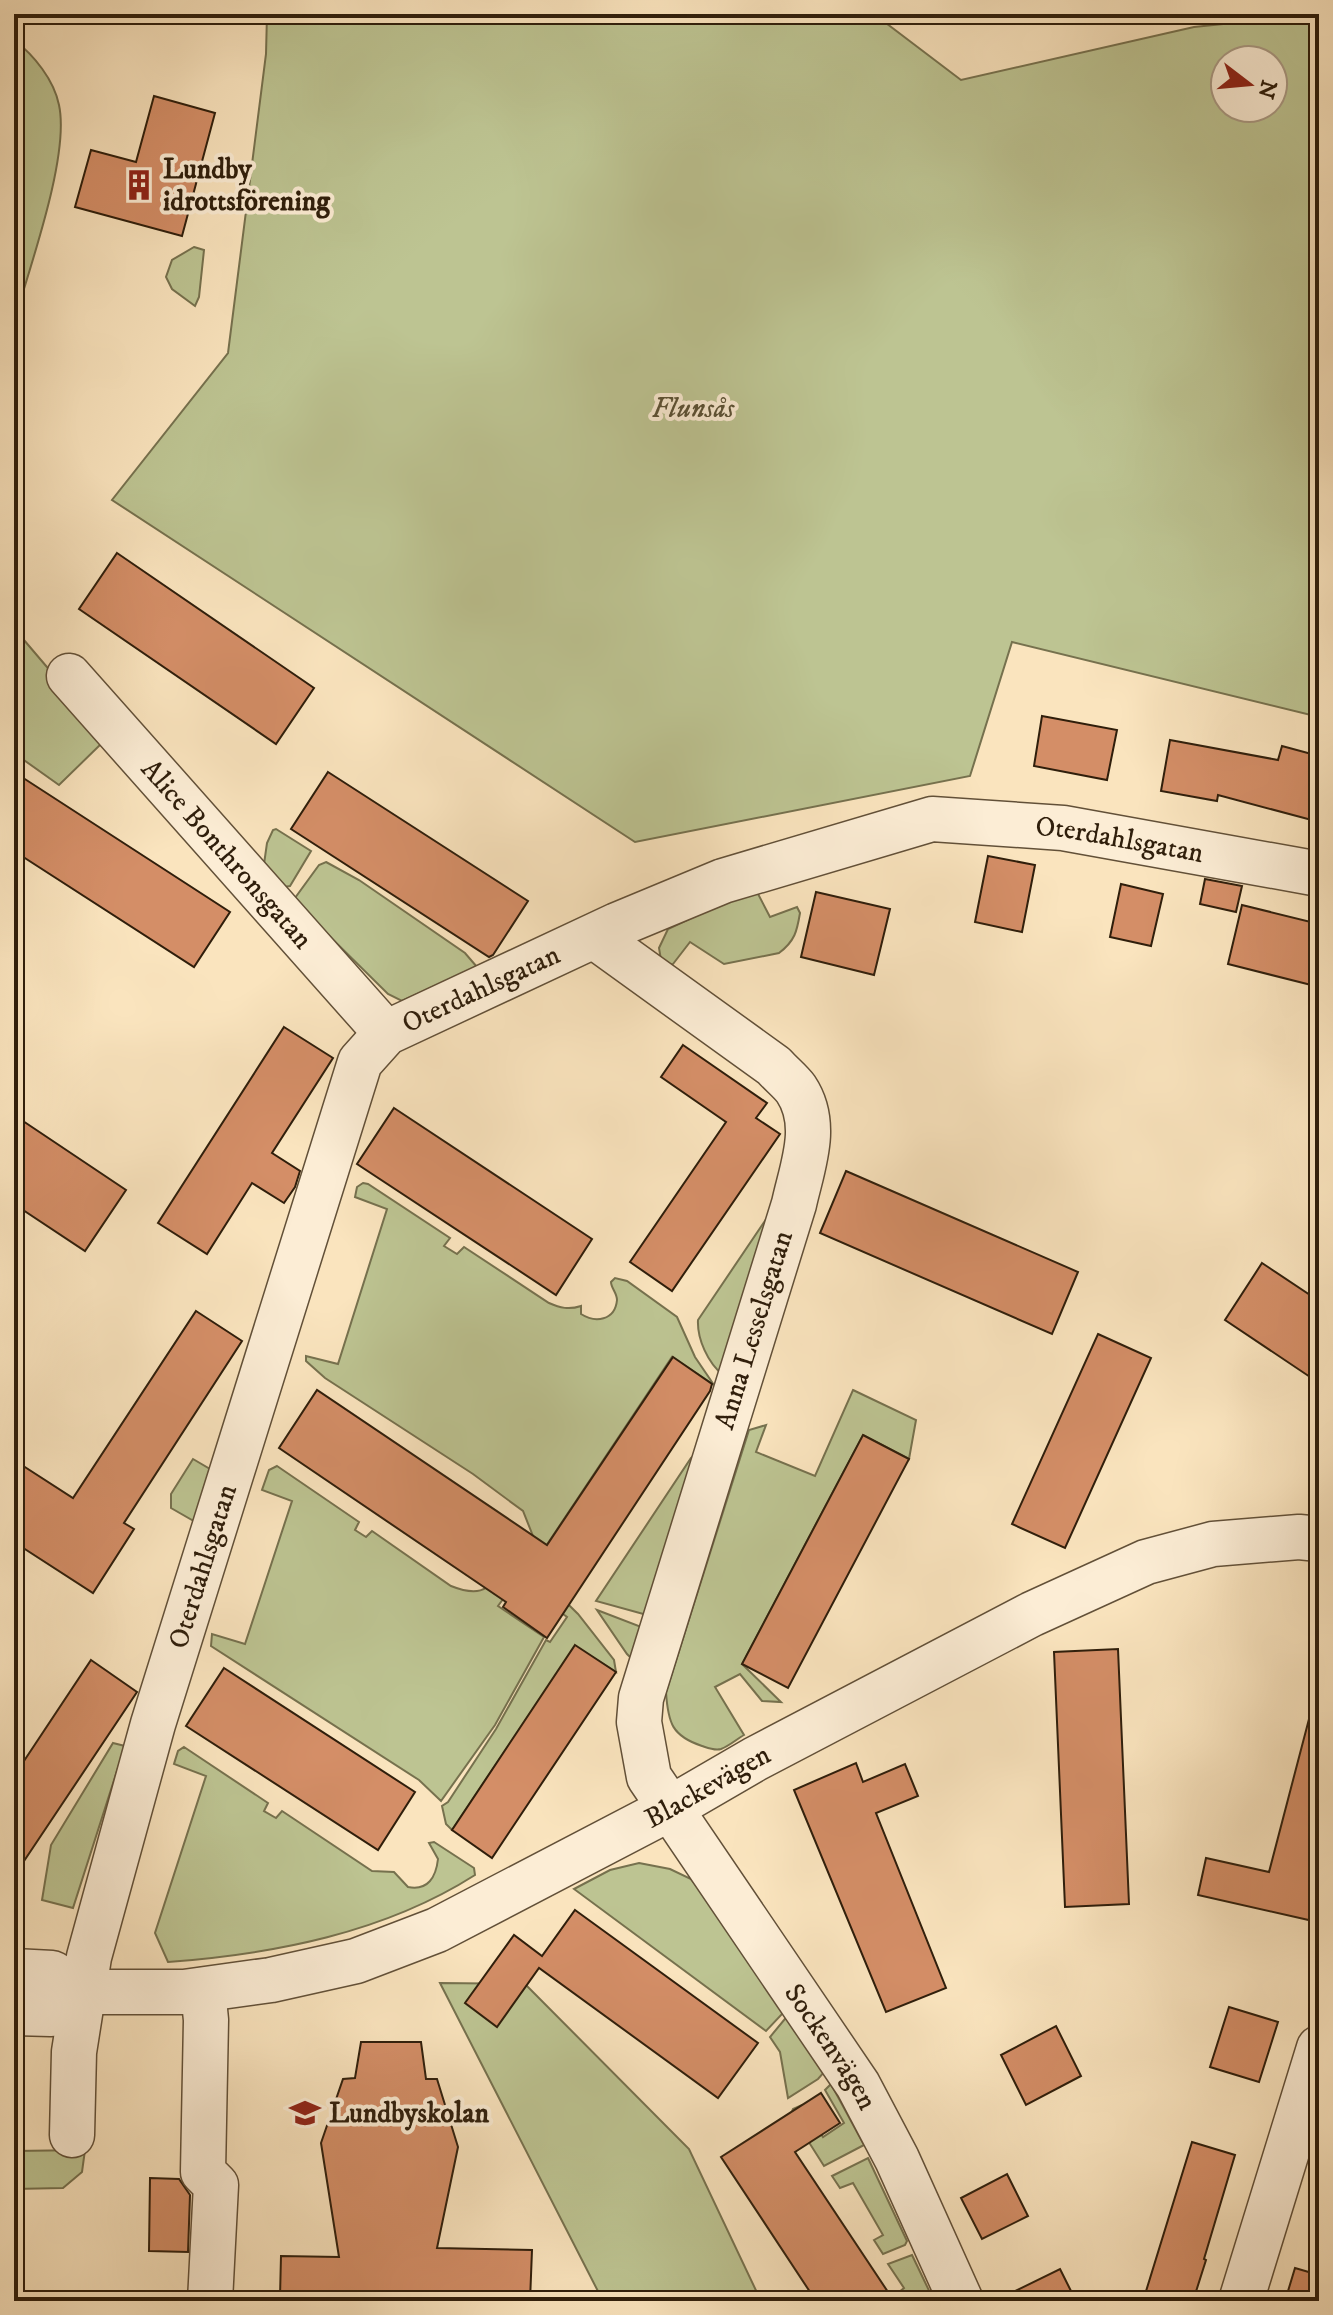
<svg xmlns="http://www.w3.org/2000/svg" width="1333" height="2315" viewBox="0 0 1333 2315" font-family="'IM FELL DW Pica',serif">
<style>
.green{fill:#bdc492;stroke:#76714e;stroke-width:2;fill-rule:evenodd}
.building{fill:#d48e67;stroke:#2f1e0b;stroke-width:2}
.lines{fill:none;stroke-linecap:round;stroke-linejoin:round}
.minor-casing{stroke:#625038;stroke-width:47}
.minor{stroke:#fcedd5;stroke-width:44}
.labels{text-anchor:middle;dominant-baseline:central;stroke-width:8;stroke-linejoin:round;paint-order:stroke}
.poi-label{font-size:28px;font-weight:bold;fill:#2f1e0b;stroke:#fcedd5;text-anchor:start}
.park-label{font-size:28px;font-style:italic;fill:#5a5034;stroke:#fcedd5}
.street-label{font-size:28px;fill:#2f1e0b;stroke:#fcedd5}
</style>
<rect width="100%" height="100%" fill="#fae4be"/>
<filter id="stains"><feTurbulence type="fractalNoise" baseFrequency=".0025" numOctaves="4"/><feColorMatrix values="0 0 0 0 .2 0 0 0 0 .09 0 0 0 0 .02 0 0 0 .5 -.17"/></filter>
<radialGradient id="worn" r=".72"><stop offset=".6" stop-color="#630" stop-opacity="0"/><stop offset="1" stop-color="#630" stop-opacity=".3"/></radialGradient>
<g class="green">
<path d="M267,14H874L961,80L1194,27L1319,14V717L1012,642L970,776L635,842L112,500L228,353L266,54ZM1225,60H1273V108H1225Z"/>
<path d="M14,40C34,55 54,80 59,105C70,156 29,269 14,322Z"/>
<polygon points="194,247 204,250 199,297 195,306 172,289 166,277 172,260"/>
<polygon points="18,633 104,734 103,742 59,785 14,753 14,640"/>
<polygon points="276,829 311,851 290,886 284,887 264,864 267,843 273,830"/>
<polygon points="326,862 359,880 465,953 477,967 402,1001 388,994 310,917 295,898 319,865"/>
<path d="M753,889L756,890L770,917L797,907L800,913C797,931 795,941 779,953L724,964L690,942L673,964L670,965L661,960L659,948L668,929Z"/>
<path d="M363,1183L368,1184L450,1238L444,1246L457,1254L464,1247L549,1303C560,1308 569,1310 581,1306V1314C595,1323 615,1321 617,1300C617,1293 611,1288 611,1282L615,1278L627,1281L677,1317L695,1357L714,1385L672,1357L544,1549L535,1541L523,1511L473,1474L325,1378L306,1361V1356L338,1364L387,1209L355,1197L357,1187Z"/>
<path d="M773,1209L723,1375C708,1363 697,1339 698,1320Z"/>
<path d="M853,1390L916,1420L909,1459L863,1435L742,1664L781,1702L762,1701L740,1674L715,1687L744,1735C737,1739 729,1746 721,1749C715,1751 708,1748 702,1746C672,1736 668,1723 666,1692L749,1430L766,1425L756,1452L815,1476Z"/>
<polygon points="696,1454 647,1615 596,1601 691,1458"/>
<polygon points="193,1459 215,1472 199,1524 171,1508 171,1494"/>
<path d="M277,1466L359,1522L355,1530L366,1537L372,1531L451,1586C491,1602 490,1578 519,1563L528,1565L578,1614L614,1660L616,1672L575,1646L452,1830L446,1824L442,1806L448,1802L496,1729L546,1640L550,1642L567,1617L517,1580L498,1606L544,1637L495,1725L441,1801L419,1780L211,1646L212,1634L245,1644L292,1501L262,1490L269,1470Z"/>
<polygon points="597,1610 644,1628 632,1659 627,1654"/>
<polygon points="113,1743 125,1746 73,1908 42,1900 51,1845"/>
<path d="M184,1747L268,1803L264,1811L276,1818L282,1811L372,1871L394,1872L408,1887C428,1891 436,1877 438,1859L429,1843L434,1842L474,1868L475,1875C384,1933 274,1954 168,1962L155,1933L206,1776L174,1764L178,1751Z"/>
<polygon points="639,1863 670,1869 691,1879 705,1896 784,2012 766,2031 574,1889 610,1870"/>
<polygon points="440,1983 525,1984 689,2149 761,2301 603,2301"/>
<polygon points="789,2014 826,2070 818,2079 788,2098 780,2052 770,2037"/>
<polygon points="831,2084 864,2145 824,2166 791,2114 793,2109 802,2105 823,2137 844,2123 825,2090"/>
<polygon points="85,2150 82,2172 63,2188 14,2189 14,2151"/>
<polygon points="868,2158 907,2241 905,2245 883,2254 874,2240 883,2235 853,2183 840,2188 832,2176"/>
<polygon points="912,2255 934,2301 903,2301 898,2293 904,2288 888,2264"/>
</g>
<g class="building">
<polygon points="154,96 215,113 182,236 75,207 91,150 136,162"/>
<polygon points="117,553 314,688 276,744 79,609"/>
<polygon points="1042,716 1117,730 1107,780 1034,766"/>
<polygon points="1170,740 1278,760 1282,746 1319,756 1319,822 1218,795 1217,801 1161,791"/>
<polygon points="14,772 230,912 194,967 14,851"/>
<polygon points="328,772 528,901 493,955 489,957 291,829"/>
<polygon points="988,856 1035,865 1022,932 975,922"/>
<polygon points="1205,879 1242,886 1236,912 1200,904"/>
<polygon points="1121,884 1163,894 1151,946 1110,937"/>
<polygon points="816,892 890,909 874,975 801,957"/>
<polygon points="1242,905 1319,924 1319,987 1228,964"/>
<polygon points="284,1027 333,1058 272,1153 300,1171 295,1187 284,1203 252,1183 207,1254 158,1223"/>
<polygon points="683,1045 767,1103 756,1118 780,1134 672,1291 630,1262 726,1122 661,1077"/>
<polygon points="394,1108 592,1239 556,1295 357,1164"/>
<polygon points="14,1115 126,1190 85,1251 14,1204"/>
<polygon points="846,1171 1078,1272 1052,1334 820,1233"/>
<polygon points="1262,1263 1319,1301 1319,1383 1225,1320"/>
<polygon points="196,1311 242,1341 124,1523 134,1529 93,1593 14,1542 14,1460 73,1498"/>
<polygon points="1098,1334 1151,1358 1065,1548 1012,1524"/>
<polygon points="673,1357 712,1384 710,1391 547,1638 503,1607 506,1602 279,1448 317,1390 547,1545"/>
<polygon points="863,1435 909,1459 788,1688 742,1664"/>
<polygon points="575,1645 616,1672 492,1858 452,1830"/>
<polygon points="1118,1649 1129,1904 1065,1907 1054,1652"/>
<polygon points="91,1660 137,1692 14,1876 14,1776"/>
<polygon points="224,1668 415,1792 378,1850 186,1726"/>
<polygon points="1309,1719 1319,1720 1319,1893 1313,1921 1198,1895 1206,1858 1269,1872"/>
<polygon points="856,1763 863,1782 905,1764 918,1796 876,1813 946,1988 886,2012 794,1790"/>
<polygon points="575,1910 758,2043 718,2098 539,1968 497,2027 465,2003 514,1935 542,1956"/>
<polygon points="1229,2007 1278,2022 1259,2082 1210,2067"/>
<polygon points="1056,2026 1081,2076 1026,2105 1001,2055"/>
<polygon points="361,2042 421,2042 426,2079 437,2079 458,2147 437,2248 532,2250 530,2301 286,2301 286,2298 280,2297 281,2256 339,2257 321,2143 343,2079 355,2078"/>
<polygon points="821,2093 840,2123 795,2152 894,2301 816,2301 721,2157"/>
<polygon points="1192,2142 1235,2155 1204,2259 1206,2260 1193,2301 1143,2301"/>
<polygon points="1007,2174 1028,2216 982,2239 961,2198"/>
<polygon points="150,2178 179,2179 190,2195 188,2252 149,2251"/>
<polygon points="1295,2268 1319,2275 1319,2301 1285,2301"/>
<polygon points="1060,2269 1076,2301 995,2301"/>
</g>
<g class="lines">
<defs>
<g id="minor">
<path id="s1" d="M69,676L386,1033"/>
<path id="s2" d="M595,937L774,1066C781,1074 790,1081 796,1089C820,1125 802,1167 794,1204L641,1698L639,1722L649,1777L858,2085L897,2159L961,2301"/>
<polyline points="14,1971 52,1973 84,1992"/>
<polyline points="203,1990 206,2020 203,2172 216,2185 210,2301"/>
<path id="s3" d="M84,1992H184L271,1980L356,1961L437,1930L669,1809L755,1759L1032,1614L1146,1562L1213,1544L1299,1537L1319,1539"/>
<polyline points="14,2013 51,2014 84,1992"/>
<path id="s4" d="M72,2135L74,2052L89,1957L153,1724L360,1062L386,1033L617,925L723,881L932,819L1063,828L1319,874"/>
<polyline points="1241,2301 1319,2048"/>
</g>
</defs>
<use href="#minor" class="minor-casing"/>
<use href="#minor" class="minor"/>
</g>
<defs>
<symbol id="building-bare" viewBox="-9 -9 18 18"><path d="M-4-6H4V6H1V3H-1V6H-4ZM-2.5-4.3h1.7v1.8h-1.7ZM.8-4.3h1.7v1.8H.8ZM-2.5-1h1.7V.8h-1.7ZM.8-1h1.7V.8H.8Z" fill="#8f2418" stroke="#fcedd5" stroke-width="2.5" paint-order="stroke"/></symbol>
<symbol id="school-bare" viewBox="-9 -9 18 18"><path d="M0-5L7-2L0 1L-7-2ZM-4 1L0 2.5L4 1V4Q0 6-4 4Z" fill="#8f2418" stroke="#fcedd5" stroke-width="2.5" paint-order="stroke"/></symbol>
</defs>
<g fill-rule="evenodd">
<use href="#building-bare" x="117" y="163" width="44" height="44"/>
<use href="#school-bare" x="283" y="2091" width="44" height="44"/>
</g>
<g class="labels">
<g class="poi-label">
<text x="163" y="169">Lundby<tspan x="163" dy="32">idrottsförening</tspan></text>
<text x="329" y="2113">Lundbyskolan</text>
</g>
<g class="park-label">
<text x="693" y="408">Flunsås</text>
</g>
<g class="street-label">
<text stroke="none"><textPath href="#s4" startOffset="1930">Oterdahlsgatan</textPath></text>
<text stroke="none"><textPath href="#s1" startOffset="238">Alice Bonthronsgatan</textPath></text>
<text stroke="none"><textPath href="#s4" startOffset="1258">Oterdahlsgatan</textPath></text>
<text transform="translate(754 1330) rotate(-73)">Anna Lesselsgatan</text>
<text stroke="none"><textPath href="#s4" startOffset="586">Oterdahlsgatan</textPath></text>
<text stroke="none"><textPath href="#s3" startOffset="668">Blackevägen</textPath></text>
<text stroke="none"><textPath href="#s2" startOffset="1294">Sockenvägen</textPath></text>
</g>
</g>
<rect width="1333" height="2315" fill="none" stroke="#fae4be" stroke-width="48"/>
<rect x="16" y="16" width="1301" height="2283" fill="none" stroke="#2f1e0b" stroke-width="4"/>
<rect x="24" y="24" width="1285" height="2267" fill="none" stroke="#2f1e0b" stroke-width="2"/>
<g transform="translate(1249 84) rotate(106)"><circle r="38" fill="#fcedd5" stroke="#aa9a84" stroke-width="2"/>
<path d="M0-6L14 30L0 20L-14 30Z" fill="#8f2418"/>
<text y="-12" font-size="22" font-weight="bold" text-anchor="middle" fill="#2f1e0b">N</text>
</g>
<rect width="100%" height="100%" filter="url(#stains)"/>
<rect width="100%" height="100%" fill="url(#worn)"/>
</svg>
